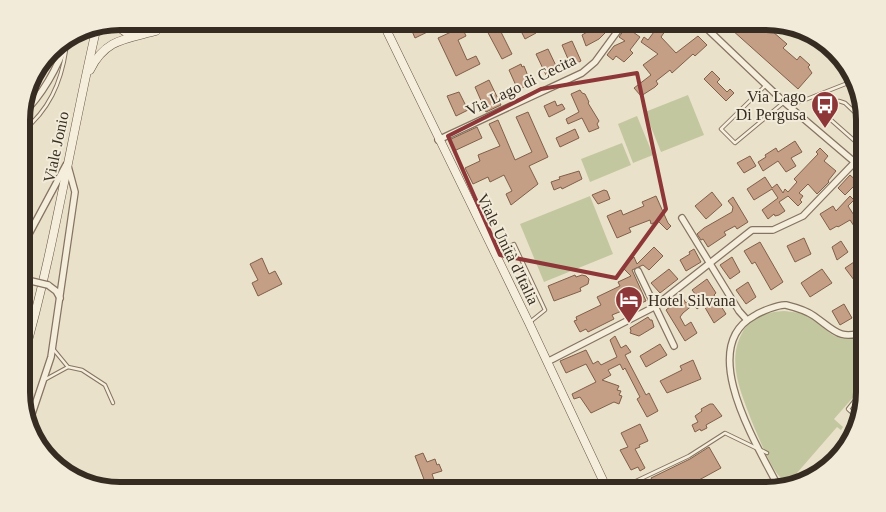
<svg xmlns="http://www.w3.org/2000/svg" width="886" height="512" viewBox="0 0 886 512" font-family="Georgia,serif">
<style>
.green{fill:#c3c79f}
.building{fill:#c49f85;stroke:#815f49}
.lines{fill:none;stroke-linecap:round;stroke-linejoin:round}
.lane-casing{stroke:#857461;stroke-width:4.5}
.street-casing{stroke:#857461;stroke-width:8}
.secondary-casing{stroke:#675543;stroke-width:9}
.lane{stroke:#f6eedd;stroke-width:2.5}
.street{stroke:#f6eedd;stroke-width:5.5}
.secondary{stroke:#f6eedd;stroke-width:8}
.street-bridge-casing{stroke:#857461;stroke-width:8;stroke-linecap:butt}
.street-bridge{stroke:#f6eedd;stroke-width:5.5}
.marked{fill:none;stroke:#8d3738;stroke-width:4;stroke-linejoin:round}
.labels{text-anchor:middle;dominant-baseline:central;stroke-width:4;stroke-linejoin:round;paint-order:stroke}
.street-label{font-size:16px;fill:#372c22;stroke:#f2ebd9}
.poi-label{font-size:16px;fill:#372c22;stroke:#f2ebd9;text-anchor:end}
.rim{fill:none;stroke:#372c22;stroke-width:6}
</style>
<rect width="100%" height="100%" fill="#eae1ca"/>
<g class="green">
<polygon points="688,95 704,135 661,152 645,112"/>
<polygon points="637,116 653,155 633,163 618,124"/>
<polygon points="622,143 631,165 590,182 581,159"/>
<polygon points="590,196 613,254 544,282 520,224"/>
<path d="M784,311C792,312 800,312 807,316C832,331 831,344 865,337V384L834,419L843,427L841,430L837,427L797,473L800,477C794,482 786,484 780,477C772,470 757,434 752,422C742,394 726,363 742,333C750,317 766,312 784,311Z"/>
</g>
<g class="building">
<polygon points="436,21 450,21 415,38 412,31"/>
<polygon points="474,21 492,21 490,22 492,26 497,24 512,54 502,59 486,29 482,31 480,27 478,28"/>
<polygon points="524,21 551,21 534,29 536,33 525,39 518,25"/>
<polygon points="662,21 672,21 661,37 676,53 698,36 707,45 695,56 693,54 672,73 670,70 656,81 658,84 655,87 641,96 634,88 651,75 643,65 658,54 641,42 644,37 648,40"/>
<polygon points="722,21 745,21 752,28 756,23 762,28 765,25 787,44 783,48 797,60 800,56 810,65 808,67 812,73 798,89"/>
<polygon points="601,24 605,33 599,39 586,46 582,35"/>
<polygon points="462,27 466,36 458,40 467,60 476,56 480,64 456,76 438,38"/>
<polygon points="626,27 640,37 630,50 633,53 624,62 616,56 613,60 607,55 614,46 625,41 619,37"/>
<polygon points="572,41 581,61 571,66 562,45"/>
<polygon points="548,49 558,70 546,75 536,54"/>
<polygon points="521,64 522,67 524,66 530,81 529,81 530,84 518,90 509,70"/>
<polygon points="712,71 720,79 717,82 727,92 730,89 734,93 726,101 704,79"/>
<polygon points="489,80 501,105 486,112 475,87"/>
<polygon points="580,90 582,93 585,94 589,102 588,103 599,121 597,124 599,128 589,132 582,118 568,124 566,119 579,112 571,94"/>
<polygon points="459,92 468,110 456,116 447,96"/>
<polygon points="555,101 557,106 562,104 565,109 549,117 544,106"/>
<polygon points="528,112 548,157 529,166 538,184 511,205 506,194 512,191 504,175 490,182 488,177 473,184 465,168 480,161 478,155 500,146 489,124 498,120 515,160 532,152 516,117"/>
<polygon points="477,127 482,138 454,151 449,140"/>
<polygon points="575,129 579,138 560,147 556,138"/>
<polygon points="795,141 802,152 791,158 796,166 786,172 778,161 763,171 758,162 766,157 765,155 776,148 778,152"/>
<polygon points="820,148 828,156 824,161 836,171 828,181 829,182 817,194 808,184 799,193 803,196 800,200 802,202 798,206 788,196 779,202 785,211 779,215 775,216 774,214 768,219 762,210 778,198 772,189 754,200 747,189 765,177 772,188 777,184 783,193 785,189 788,192 797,182 794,179 818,154 816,152"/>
<polygon points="750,156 756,166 744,173 737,163"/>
<polygon points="579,171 582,179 562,189 561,187 554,190 551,182 560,179 559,177"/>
<polygon points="850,175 858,182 845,195 838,188"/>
<polygon points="604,190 607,191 610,199 598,204 592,195"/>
<polygon points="712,192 722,205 706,219 695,206"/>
<polygon points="656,196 668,223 671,226 667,230 658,221 651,224 650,220 629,228 631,232 617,238 607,216 621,210 623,215 644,206 642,202"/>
<polygon points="850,196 854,200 848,206 859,223 854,226 850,220 838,227 837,226 830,230 820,214 833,206 836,211"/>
<polygon points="733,197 748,222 737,229 735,226 724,232 726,235 708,247 703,239 701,240 697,234 704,228 732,212 733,207 728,201"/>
<polygon points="804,238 811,254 795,262 787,246"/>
<polygon points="841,241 848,252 837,260 832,247"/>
<polygon points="760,242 783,282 771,290 755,262 752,264 744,251"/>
<polygon points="654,247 663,256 649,270 643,265 632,270 646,301 612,315 614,319 588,332 586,329 580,332 574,321 577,320 576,317 601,305 597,297 620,286 618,282 631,276 623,268 634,257 637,264"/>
<polygon points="694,249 701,262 686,271 680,260 690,254 689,252"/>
<polygon points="732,257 740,272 730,279 720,265"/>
<polygon points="262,258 269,274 275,271 282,284 258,296 252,283 258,280 250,264"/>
<polygon points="865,260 865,279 857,284 845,268 854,262 855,263 859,261 860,263"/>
<polygon points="669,269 678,279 660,293 651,283"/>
<polygon points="822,269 832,283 810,297 801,283"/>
<polygon points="575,275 576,277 582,275 586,276 589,279 588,284 580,288 581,291 554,301 548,286"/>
<polygon points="707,279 716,293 714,295 726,314 714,323 703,304 697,309 694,304 683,313 680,317 685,326 691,322 697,333 685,341 666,310 682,297 686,303 696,295 692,290"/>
<polygon points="748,282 756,297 746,304 736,290"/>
<polygon points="844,304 852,318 840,325 832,311"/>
<polygon points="648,317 650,320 652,320 654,327 639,336 630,333 631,331 630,328"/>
<polygon points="615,336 621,348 626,345 631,352 625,355 646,395 649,393 658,411 647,417 637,399 640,397 625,368 623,370 620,364 608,370 611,375 602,380 619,386 617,390 621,391 619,395 622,396 619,404 614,402 591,413 580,397 574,399 572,394 596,382 586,364 566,373 560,361 586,350 593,364 598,361 601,365 617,357 610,340"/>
<polygon points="660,344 667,355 646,367 640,356"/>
<polygon points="693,360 701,379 667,393 660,381 682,370 680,366"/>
<polygon points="710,404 713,404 722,416 706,425 707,428 701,431 700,429 695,432 692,425 698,422 695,416 702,411 701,409"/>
<polygon points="640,424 648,441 639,445 640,447 635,449 645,468 640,471 638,467 631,470 620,450 628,447 621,433"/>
<polygon points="709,447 721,468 699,480 704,491 658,491 651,478 690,459"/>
<polygon points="423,453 427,462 435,459 437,465 439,464 442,471 432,474 438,491 432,491 428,481 425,482 415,456"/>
</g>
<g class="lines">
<defs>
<g id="lane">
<polyline points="805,32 843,66 849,68"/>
<polyline points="765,86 721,129 735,143 783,103"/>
<polyline points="28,88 64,42"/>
<polyline points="793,108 797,103 853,81"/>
<polyline points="865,122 845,103 839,101 823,106 822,112 865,150"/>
<path d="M22,132C49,110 61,83 66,50"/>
<polyline points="496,254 514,244 545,310 530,322"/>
<polyline points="54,350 68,367 82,370 105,385 113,403"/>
<polyline points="46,379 68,367"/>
<polyline points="858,418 848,409 860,394"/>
<polyline points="761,450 767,453"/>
<polyline points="615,491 689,456 725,433 756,448"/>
</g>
<g id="street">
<polyline points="699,21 784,102 865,171"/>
<path d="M22,115C44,93 58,67 68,38"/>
<polyline points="438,140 582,73 595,62 625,21"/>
<polyline points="682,218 739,311 747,320"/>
<polyline points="22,247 66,165"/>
<polyline points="638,271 674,346"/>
<polyline points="48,285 56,291 60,298"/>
<polyline points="547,362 654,307 752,230 773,230 803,216 855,162"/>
<polyline points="865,389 861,393 865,396"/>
<polyline points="29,423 51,357 75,192 68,166"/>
<path d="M779,488C759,448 695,348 754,316C760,312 779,304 786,305C794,307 807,311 814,316C833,329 840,342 865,331"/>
</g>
<g id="secondary">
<polyline points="382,21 529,323 608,491"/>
<polyline points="112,23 127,33 140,33"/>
<polyline points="151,31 186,21"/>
<path d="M90,70C105,39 126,39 156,31"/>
<path d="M22,362C54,252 71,137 97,26"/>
</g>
</defs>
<use href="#lane" class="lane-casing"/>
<use href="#street" class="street-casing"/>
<use href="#secondary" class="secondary-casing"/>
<use href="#lane" class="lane"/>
<use href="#street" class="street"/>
<use href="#secondary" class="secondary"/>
<defs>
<polyline id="street-bridge" points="27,280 48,285"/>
</defs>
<use href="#street-bridge" class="street-bridge-casing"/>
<use href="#street-bridge" class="street-bridge"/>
</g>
<path class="marked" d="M637,73L666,209L616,278L500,255L448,136L541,89Z"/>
<defs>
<symbol id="bus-pin" viewBox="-11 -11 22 30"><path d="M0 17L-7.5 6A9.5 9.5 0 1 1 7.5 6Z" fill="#8d3738" stroke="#f2ebd9"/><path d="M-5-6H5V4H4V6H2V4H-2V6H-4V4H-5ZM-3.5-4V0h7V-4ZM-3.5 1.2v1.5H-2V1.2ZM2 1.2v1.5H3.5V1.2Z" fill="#fff"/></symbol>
<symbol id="hotel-pin" viewBox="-11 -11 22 30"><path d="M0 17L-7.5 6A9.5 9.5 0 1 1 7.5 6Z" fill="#8d3738" stroke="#f2ebd9"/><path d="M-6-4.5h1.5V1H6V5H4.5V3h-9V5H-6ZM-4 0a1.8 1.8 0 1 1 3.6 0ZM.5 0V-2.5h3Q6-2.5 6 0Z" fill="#fff"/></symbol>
</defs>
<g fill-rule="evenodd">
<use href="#bus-pin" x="809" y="89" width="32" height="43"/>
<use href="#hotel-pin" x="613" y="284" width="32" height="43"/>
</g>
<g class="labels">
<g class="street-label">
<text transform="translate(521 85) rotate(-26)">Via Lago di Cecita</text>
<text transform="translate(56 147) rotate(-78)">Viale Jonio</text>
<text transform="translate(508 249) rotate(64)">Viale Unità d'Italia</text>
</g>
<g class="poi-label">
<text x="806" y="96">Via Lago<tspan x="806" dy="18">Di Pergusa</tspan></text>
<text x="648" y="300" text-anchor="start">Hotel Silvana</text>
</g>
</g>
<path d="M0 0H886V512H0ZM120 30H766A90 90 0 0 1 856 120V392A90 90 0 0 1 766 482H120A90 90 0 0 1 30 392V120A90 90 0 0 1 120 30Z" fill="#f2ebd9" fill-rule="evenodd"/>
<path class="rim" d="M120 30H766A90 90 0 0 1 856 120V392A90 90 0 0 1 766 482H120A90 90 0 0 1 30 392V120A90 90 0 0 1 120 30Z"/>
</svg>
